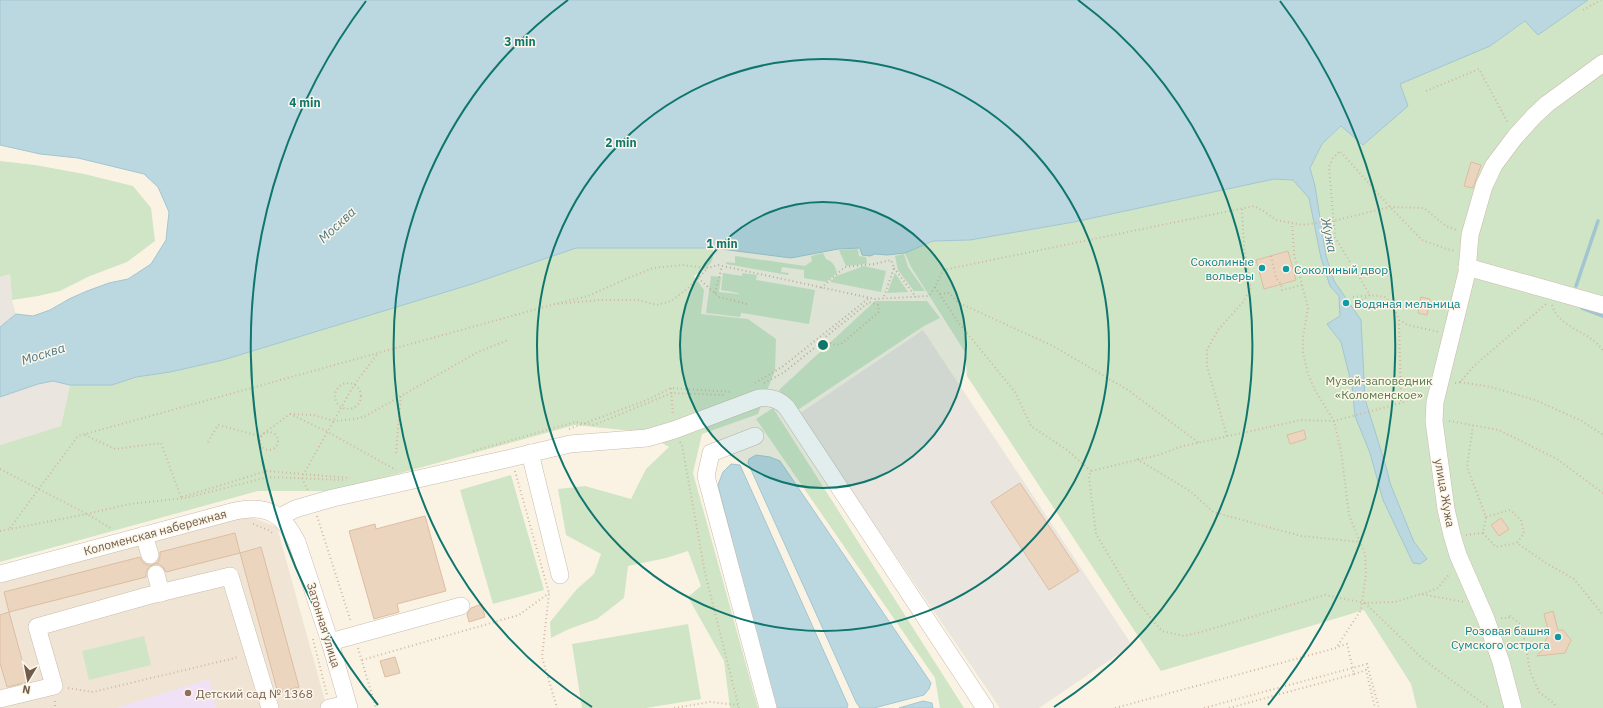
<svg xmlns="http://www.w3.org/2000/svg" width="1603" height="708" viewBox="0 0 1603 708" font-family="'IBM Plex Sans',sans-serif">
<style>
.residential{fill:#f0e5d4}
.industrial{fill:#eae5de}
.education{fill:#f0e1f6}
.green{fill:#cfe5c5}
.water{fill:#bbd8e1;stroke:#a2c6d1}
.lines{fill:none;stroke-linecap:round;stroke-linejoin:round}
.stream{stroke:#a2c6d1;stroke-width:3.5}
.building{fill:#ecd5bf;stroke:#ddbda1}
.minor-casing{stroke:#c9bbac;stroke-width:18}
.path{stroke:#d0b8a2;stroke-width:2;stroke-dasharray:1 3;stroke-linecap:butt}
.minor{stroke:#fff;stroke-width:17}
.ring{fill:none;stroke:#0f766e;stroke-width:2}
.culture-dot{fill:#0f9aa8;stroke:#fdf7ea;stroke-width:1.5}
.education-dot{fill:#8d6e63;stroke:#fdf7ea;stroke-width:1.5}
.labels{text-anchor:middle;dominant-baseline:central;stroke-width:3;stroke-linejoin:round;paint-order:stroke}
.culture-label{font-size:12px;fill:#0d838f;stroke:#fdf7ea;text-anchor:end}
.park-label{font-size:12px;fill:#547a49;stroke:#fdf7ea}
.street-label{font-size:12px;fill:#6f5c4d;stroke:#fdf7ea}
.education-label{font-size:12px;fill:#785e54;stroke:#fdf7ea;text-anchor:start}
.water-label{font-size:13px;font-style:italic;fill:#4c7887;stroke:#fdf7ea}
.centre{fill:#0f766e;stroke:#fdf7ea;stroke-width:2}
.ring-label{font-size:12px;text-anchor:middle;font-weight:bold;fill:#0f766e;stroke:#fdf7ea;stroke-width:3;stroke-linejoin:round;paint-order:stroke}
</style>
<rect width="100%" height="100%" fill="#faf3e4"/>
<polygon class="residential" points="246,515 277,527 327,708 0,708 0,583"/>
<g class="industrial">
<polygon points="10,274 12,300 16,314 0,327 0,277"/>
<polygon points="923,330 1132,645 1039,708 1000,708 799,414"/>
<polygon points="53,381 70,385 61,426 0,445 0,397 38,384"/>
</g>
<polygon class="education" points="209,679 216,708 116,708"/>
<g class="green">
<polygon points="1588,0 1603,0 1603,708 1417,708 1411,684 1364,610 1161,671 967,376 965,352 911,267 905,253 933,241 970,240 1074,222 1274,179 1293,180 1310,168 1322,144 1342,126 1363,145 1408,106 1400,84 1490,46 1526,21 1538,35"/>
<polygon points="0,161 35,165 84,174 133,186 151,208 155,241 127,262 90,276 60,291 38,296 12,300 10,274 0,277"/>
<path d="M576,248H713C715,265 706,268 694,276L704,290L701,314L748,319L776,339L775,370L758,414L702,434L693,473L758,708H730L724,661L688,597L701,586L688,551L666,558L628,566L624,598L597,619L569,629L551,638L550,622L577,589L594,574L601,554L566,535L558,489L585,486L631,499L646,469L669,447L642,432L575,425L335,491H258L0,562V445L61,426L70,385H112L136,377L170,372L223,360L472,284Z"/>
<polygon points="858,249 859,256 866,257 867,263 866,264 846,266 839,250"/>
<path d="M823,253L826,259C833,262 835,265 837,273L826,282L804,278V270L782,267L781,272L789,273L788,275L726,264V262L735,263V256L805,266L812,261L811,256Z"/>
<polygon points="904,254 908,267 925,291 914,291 898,270 895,256"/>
<polygon points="864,266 886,271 881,292 830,282 836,276"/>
<polygon points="723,273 742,276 742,273 757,275 756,280 815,290 809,324 749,314 741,313 740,317 706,313 711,276 721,277 719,292 739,294 739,293 721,290"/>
<polygon points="895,273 908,292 887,293"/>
<polygon points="875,301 927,301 940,318 924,326 796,411 779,390"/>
<polygon points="773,408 964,708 940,708 935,678 756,419"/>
<polygon points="511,475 544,590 493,604 460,490"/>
<polygon points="688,624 701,699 646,708 582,708 572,644"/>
<polygon points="144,636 151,665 89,680 82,651"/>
</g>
<g class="water">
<polygon points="0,0 1588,0 1538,35 1525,21 1490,46 1400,84 1408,106 1363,145 1341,126 1322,144 1310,168 1315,186 1326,256 1334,281 1361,320 1365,399 1387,470 1390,483 1414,542 1427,559 1420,564 1413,563 1383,500 1370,453 1355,416 1352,386 1341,342 1327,324 1340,316 1339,296 1330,286 1321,258 1309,198 1293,180 1274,179 1074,222 970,240 933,241 905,253 887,255 875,254 870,256 862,255 860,248 838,249 791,258 713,248 576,248 472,284 223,360 170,372 136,377 112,385 70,385 53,381 38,384 0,397 0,327 16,314 33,316 50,310 69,299 87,291 109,283 128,279 151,264 166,240 169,212 158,187 144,174 78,158 40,154 0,145"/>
<polygon points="756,455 770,457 780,461 931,683 929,689 924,695 874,708 860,708 856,702 748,463 749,459"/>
<polygon points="731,464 740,465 848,705 847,708 775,708 718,485 723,472"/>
<polygon points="923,701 932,703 933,708 899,708"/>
</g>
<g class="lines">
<g class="stream">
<polyline points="1576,286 1598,221"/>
<polyline points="1582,308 1603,316"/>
</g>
</g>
<g class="building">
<polygon points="1471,162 1481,165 1473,188 1464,186"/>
<polygon points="1288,251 1296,280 1264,289 1256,260"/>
<polygon points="1421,297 1430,299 1427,315 1418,313"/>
<polygon points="1304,430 1306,439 1290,444 1287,435"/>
<polygon points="1020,483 1079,571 1049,590 991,502"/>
<polygon points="425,516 446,591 397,604 399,612 374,619 349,531 375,524 376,529"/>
<polygon points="1501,518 1509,529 1499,536 1491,525"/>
<polygon points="235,533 240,553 166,572 163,567 159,564 154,564 149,567 146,572 146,577 9,612 4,592 140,557 143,563 148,565 152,565 158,562 160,557 160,552"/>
<polygon points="261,547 299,687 278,693 240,553"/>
<polygon points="482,604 485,617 469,622 467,614 471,608"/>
<polygon points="1553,611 1558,630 1563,630 1571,640 1565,653 1537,656 1546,646 1544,644 1549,633 1544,614"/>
<polygon points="9,612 28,682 7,687 0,663 0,615"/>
<polygon points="395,657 400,673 385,677 380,661"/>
</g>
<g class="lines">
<defs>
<g id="minor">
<polyline points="1467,267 1603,305"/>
<polyline points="755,436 711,453 706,476 768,708"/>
<polyline points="530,453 560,575"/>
<path d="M280,517L295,509L333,498L511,458L570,444L647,438L674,430L759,398C771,397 779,399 787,408L985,708"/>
<polyline points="144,535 150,555"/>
<path d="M0,574L235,511C267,504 283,514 297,542L330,642L349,708"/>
<polyline points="156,574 161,593"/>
<polyline points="330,642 461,606"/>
<polyline points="0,699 54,686 37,627 147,596 230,576 270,708"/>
<polyline points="329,708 347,704"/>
<polyline points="1513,708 1501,662 1486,619 1458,555 1452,535 1446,509 1434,421 1435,402 1467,272 1470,235 1484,186 1494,165 1515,137 1534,116 1547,104 1603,63"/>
</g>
</defs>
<use href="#minor" class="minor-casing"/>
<g class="path">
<polyline points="1583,10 1601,0"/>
<polyline points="1426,91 1479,69 1508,123"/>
<polyline points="1271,256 1276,278 1281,284 1282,290 1302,285"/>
<polyline points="894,268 916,297"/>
<polyline points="698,278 719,297 747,304"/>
<polyline points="935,287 958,322 1015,392 1031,426 1067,450 1091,471"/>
<polyline points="821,288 845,267 875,264 891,260 894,268 883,299"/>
<polyline points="715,293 722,266"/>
<polyline points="940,294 949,293 957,302 1053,346 1128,390 1199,443"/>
<polyline points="1353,297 1370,295 1335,237 1329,167 1333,158 1340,151 1390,207 1422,240 1444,248 1455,251"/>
<polyline points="558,304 599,300 638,300 657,305 671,301 688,288 708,268"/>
<polyline points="1355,304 1370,295 1385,297 1392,303 1399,320 1408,325 1439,332"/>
<path d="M1552,305C1559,329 1591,331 1603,351"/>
<polyline points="1433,307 1443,309"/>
<polyline points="1399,320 1401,403"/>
<polyline points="1460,382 1491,387 1535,400 1582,421 1603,435"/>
<polyline points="755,383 782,367 869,298"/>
<polyline points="764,383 783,373 823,341 836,345 841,344 879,312 878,305 869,302 823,339 823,341"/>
<polyline points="1455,383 1460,382 1474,366 1546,304"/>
<circle cx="348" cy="396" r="13"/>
<polyline points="671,388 673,416"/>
<polyline points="1422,394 1401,403 1334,421 1301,420 1183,446 1158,455 1091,471 1089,477 1096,534 1134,598 1162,631 1184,636 1201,632 1325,595 1365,603 1395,602 1421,594 1464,602"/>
<polyline points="290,414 313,415 334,421 355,419 366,416 476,353 508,340"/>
<polyline points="1449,421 1499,430 1557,459 1603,493"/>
<polyline points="569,429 647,400 671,388 732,392"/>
<circle cx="269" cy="441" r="9"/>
<polyline points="85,435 115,449 161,443 181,497"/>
<polyline points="1227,436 1207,366 1207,350 1218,330 1243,302 1251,288 1244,247 1242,209"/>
<polyline points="208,442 218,425 260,436 290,414 328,432 396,470"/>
<polyline points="680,442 682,445 705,573 739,708"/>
<polyline points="473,451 575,422 594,425 672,393 724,395"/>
<polyline points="396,453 401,395"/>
<polyline points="1137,459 1190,491 1213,512 1301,536 1361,542"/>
<polyline points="0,469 87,514 112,529"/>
<polyline points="515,471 549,593 542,657 557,708"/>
<polyline points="303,475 354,385 378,353"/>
<polyline points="302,478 308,491"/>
<polyline points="182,497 267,471 350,478"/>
<polyline points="317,516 351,622"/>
<polyline points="1486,517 1510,510 1521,520 1524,533 1517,543 1546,563 1574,579 1603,615"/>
<polyline points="253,524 268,530 274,534"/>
<polyline points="10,528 78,436 555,304 588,296 626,279 653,268 682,265 708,268 718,265 875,299 929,296 935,287 943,270 1254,206 1262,210 1276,220 1302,225 1333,221 1390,207 1424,208 1446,226 1456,230"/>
<polyline points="0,531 87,514 129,504 186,498 268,477 343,480"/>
<polyline points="1483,533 1496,547 1517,543"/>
<polyline points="1466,535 1483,533 1486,517 1467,467 1473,426"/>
<polyline points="1422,594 1438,588 1450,573"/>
<polyline points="1365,603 1424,660 1489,708"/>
<polyline points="1501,618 1509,618 1509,615 1520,624 1526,646 1530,671 1539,692 1554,703 1556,708"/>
<polyline points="313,639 327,695"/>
<polyline points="358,648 376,708"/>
<polyline points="362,660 519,615 549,593"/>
<polyline points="1354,674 1366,670 1375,708"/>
<polyline points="68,688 93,692 239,657"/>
<polyline points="55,701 55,708"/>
<polyline points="674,708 710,702 738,705"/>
<polyline points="1115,708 1336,648 1361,610 1366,574 1365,554 1349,515 1341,451 1334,421 1315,390 1308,374 1303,353 1303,337 1308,308 1294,254 1292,223"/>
<polyline points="1204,708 1367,664 1379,708"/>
<polyline points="1229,708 1354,674 1347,644 1337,647"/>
</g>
<use href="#minor" class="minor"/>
</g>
<circle cx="823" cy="345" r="143" fill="#0f766e" fill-opacity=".12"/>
<g class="ring">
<circle cx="823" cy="345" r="143"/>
<circle cx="823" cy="345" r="286"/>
<path d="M592 707A429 429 0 0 1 568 0M1078 0A429 429 0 0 1 1054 707"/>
<path d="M378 705A572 572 0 0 1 366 1M1280 1A572 572 0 0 1 1268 705"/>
</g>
<g class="culture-dot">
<circle cx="1262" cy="268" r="4"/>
<circle cx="1286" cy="269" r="4"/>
<circle cx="1346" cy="303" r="4"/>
<circle cx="1558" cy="637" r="4"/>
</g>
<circle class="education-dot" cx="188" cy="693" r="4"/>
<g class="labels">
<g class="culture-label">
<text x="1254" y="261">Соколиные<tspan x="1254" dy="14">вольеры</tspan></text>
<text x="1294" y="269" text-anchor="start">Соколиный двор</text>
<text x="1354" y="303" text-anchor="start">Водяная мельница</text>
<text x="1550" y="630">Розовая башня<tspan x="1550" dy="14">Сумского острога</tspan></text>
</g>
<g class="park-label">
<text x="1379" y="380">Музей-заповедник<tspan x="1379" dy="14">«Коломенское»</tspan></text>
</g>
<g class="street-label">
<text transform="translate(1445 493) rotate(80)">улица Жужа</text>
<text transform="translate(155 532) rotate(-15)">Коломенская набережная</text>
<text transform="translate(324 625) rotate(73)">Затонная улица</text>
</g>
<g class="education-label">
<text x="196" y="693">Детский сад № 1368</text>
</g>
<g class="water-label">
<text transform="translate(337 225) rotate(-43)">Москва</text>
<text transform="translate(1329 235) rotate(78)">Жужа</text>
<text transform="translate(43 354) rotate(-18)">Москва</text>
</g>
</g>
<circle cx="823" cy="345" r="6" class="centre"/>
<g class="ring-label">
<text x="520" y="46">3 min</text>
<text x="305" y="107">4 min</text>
<text x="621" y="147">2 min</text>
<text x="722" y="248">1 min</text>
</g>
<g transform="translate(28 680) rotate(190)" stroke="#fdf7ea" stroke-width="3" paint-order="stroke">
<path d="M0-3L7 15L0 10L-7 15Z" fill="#6f5c4d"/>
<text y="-6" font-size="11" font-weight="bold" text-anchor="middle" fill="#6f5c4d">N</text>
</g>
</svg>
